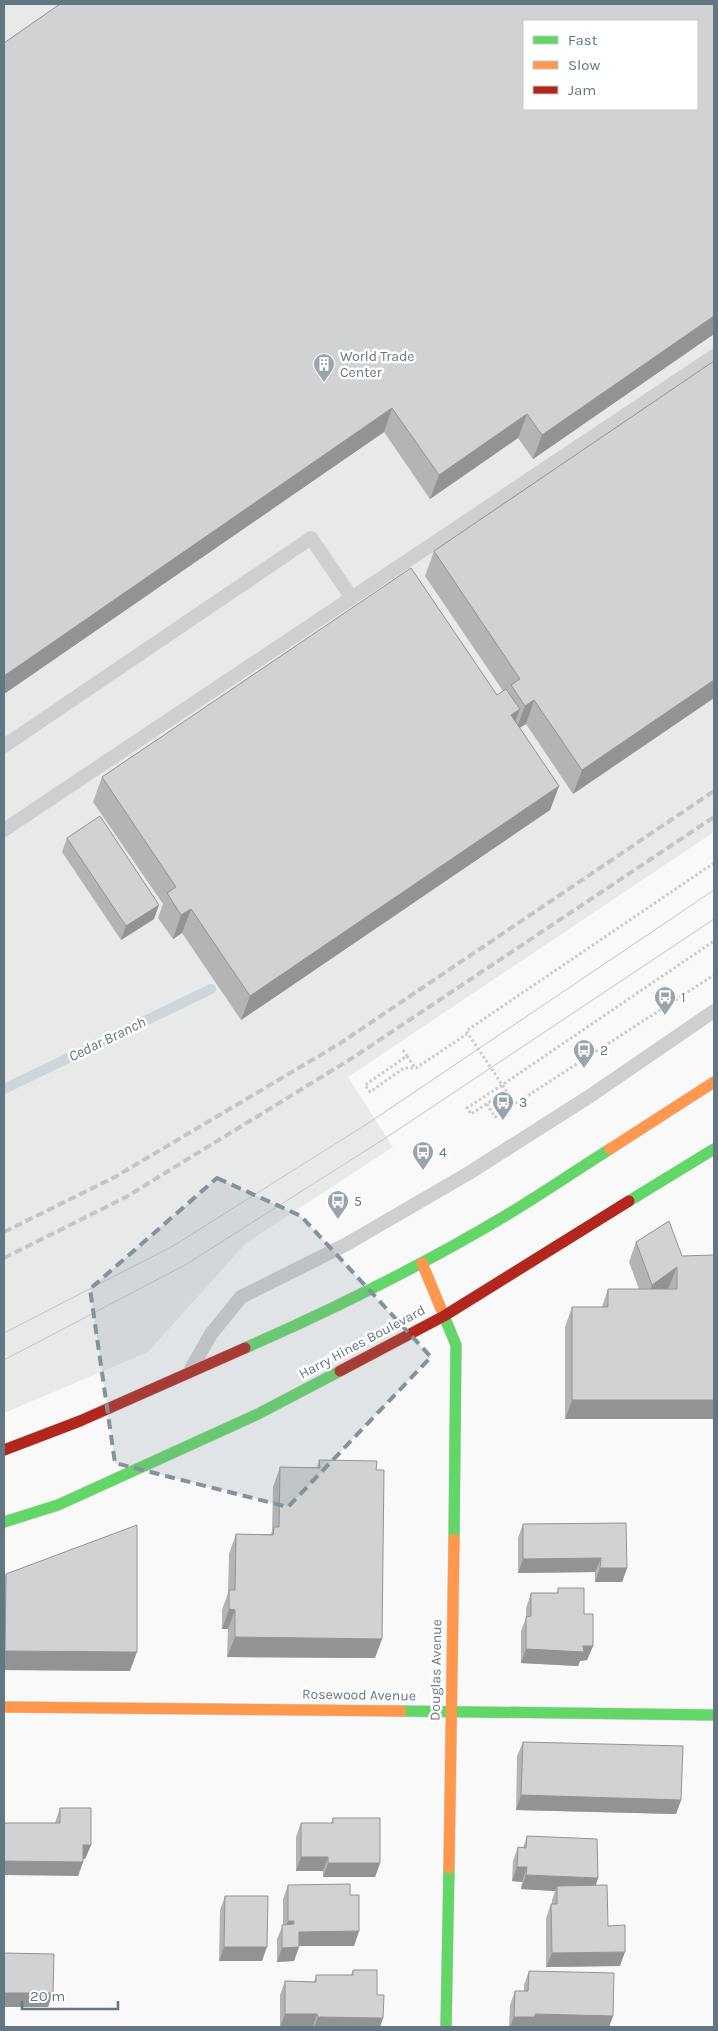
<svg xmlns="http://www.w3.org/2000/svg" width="718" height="2031" font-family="Karla,sans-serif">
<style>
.built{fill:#e8e9e9;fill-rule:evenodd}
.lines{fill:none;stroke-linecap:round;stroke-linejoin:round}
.stream{stroke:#ced6d9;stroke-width:10}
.fast-casing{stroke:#d5d6d7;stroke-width:12}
.slow-casing{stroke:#d5d6d7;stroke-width:12}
.jam-casing{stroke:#d5d6d7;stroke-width:12}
.path{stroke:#cbcccd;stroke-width:3;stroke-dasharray:2.5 2.5;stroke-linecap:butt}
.lane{stroke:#cecfd0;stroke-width:14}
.fast{stroke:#63d668;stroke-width:11}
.slow{stroke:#ff974d;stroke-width:11}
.jam{stroke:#b3261e;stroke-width:11}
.tram{stroke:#c3c5c6;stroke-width:1}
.rail{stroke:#c3c5c6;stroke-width:4;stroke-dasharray:8 4;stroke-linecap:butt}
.wall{fill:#b3b5b5}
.shaded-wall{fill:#929394}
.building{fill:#d0d2d3;stroke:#929394;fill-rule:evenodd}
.marked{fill:#84929c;fill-opacity:0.2;stroke:#84929c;stroke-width:4;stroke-dasharray:10 6;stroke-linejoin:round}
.labels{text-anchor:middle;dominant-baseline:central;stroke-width:5;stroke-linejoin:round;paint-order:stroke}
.poi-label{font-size:14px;fill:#657683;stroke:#fff;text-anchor:start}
.street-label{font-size:14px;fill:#657683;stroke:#fff}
.water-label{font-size:15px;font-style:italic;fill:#60757c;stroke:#fff}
</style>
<rect width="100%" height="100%" fill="#f9f9f9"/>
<path class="built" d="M4,4H714V832L348,1077L393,1147L246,1243L148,1352L4,1413ZM524,21H697V109H524Z"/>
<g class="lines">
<path class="stream" d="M4,1089L211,989"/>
<g class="fast-casing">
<path id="fast" d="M629,1201L714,1149
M444,1316L456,1345L454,1539
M245,1348C334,1309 421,1266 505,1216C540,1195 575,1171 610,1149
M4,1522L58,1505L258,1414L340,1371
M401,1711L714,1715
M446,2027L449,1868"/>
</g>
<g class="slow-casing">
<path id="slow" d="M610,1149L714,1082
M422,1263L444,1316
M4,1707L401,1711
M449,1868L454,1539"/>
</g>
<g class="jam-casing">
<path id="jam" d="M340,1371L444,1316L629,1201
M4,1450L80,1421L245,1348"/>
</g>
<path class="path" d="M714,863L466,1031C480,1051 493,1071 506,1091L471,1114L467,1108L502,1085L714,941
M403,1050L407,1056L365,1085L370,1092L404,1068H416L467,1034
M407,1056L415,1068
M487,1104L495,1117L714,975"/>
<path class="lane" d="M4,746L311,538L352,598
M4,830L714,356
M191,1369L211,1334L241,1297L345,1245L469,1173L590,1096L714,1011"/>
<use href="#fast" class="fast"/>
<use href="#slow" class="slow"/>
<use href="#jam" class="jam"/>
<path class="tram" d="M4,1333L173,1246L370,1122L714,890
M4,1360L185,1265L384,1139L714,919"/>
<path class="rail" d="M4,1232L115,1177L339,1044L714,791
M4,1258L126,1197L354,1057L714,817"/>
</g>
<path class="wall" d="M714,4V334L533,459L518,438L430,499L384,432L4,694V43Z
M434,551L714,698L573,794L526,724L519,728L559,786L550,810L241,1020L182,933L173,939L158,918L163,904L93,802L102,777L497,695L503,691L425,576Z
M67,838L154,919L121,940L62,852Z
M669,1221L713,1419H565V1327L572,1307H602L608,1289H639L629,1262L636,1242Z
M319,1460L375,1658L227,1657L228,1629H222V1610L228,1593L229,1554L236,1534H271L272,1531L273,1487L280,1467H317Z
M523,1524L627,1568L622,1582H595V1572L518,1573V1538Z
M6,1574L130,1671L4,1670V1580Z
M558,1588L584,1614L593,1646L587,1660L580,1661L578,1666L521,1663V1631L526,1618V1608L531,1593H557Z
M523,1742L681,1800L676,1814L516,1810L517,1756Z
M60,1808L91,1845L85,1859H83V1862L78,1876L55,1823Z
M333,1818L380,1863L375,1877H323V1871H296V1837L301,1823H331Z
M527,1836L598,1878L596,1885L620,1966L546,1967V1918L551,1904H552V1900L555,1891L521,1889L522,1882L512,1881L513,1861L518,1847L523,1848Z
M288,1885L350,1895L359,1931L354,1946H299L294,1961L277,1962V1939L283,1925V1899Z
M225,1896L262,1961H219L220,1910Z
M353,1970L377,1995L383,2018L380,2027H280V1995L285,1981L314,1982L316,1975H351Z
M529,1971L613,2016L609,2027H509L510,2005L515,1991H524V1985Z"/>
<path class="shaded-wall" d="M714,316V334L533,459L542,435Z
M392,408L384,432L4,694V676Z
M527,414L518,438L430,499L439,475Z
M714,680V698L573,794L582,770Z
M534,700L526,724L516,730L525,706Z
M520,709L511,733V715Z
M559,786L550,810L241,1020L250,996Z
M159,905L154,919L121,940L126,926Z
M191,909L182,933L173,939L181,915Z
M677,1267L669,1287L645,1305L652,1285Z
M572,1400H714V1415L713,1419H565Z
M601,1558L595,1572L518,1573L523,1559Z
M600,1568H627L622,1582H595Z
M229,1609L235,1610L228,1629H222Z
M235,1637L382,1639L375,1658L227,1657Z
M583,1646H593L587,1660L580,1661L578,1666L521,1663L526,1649Z
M5,1651L137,1652L130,1671L4,1670V1655Z
M521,1795L681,1800L676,1814L516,1810Z
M83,1845H91L85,1859H78Z
M301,1857H328L323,1871H296Z
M4,1861L83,1862L78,1876L4,1875Z
M328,1863H380L375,1877H323Z
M517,1867H527L522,1882L512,1881Z
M526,1875L598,1878L593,1892L557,1886L555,1891L521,1889Z
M288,1921H294L288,1935H283Z
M359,1931L354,1946H294L299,1932Z
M224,1947H267L262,1961H219Z
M299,1947L294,1961L277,1962L282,1948Z
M625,1952L620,1966L546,1967L552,1953Z
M4,1993H53L48,2007H4Z
M285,2014H317L313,2027H280Z
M535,2014L613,2016L609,2027H510L514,2017Z
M318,2017L383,2018L380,2027H314Z"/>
<path class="building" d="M60,4H714V316L542,435L527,414L439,475L392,408L4,676V43ZM524,21H697V109H524Z
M714,361V680L582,770L534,700L525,706L511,685L520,679L434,551Z
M411,568L497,695L506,689L520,709L511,715L559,786L250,996L191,909L181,915L167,893L176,887L102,777Z
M100,816L159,905L126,926L67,838Z
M669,1221L682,1256L714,1255V1400H572V1307H608V1289H677V1267L652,1285L636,1242Z
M319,1460L377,1461L376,1470H384L382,1639L235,1637V1610L229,1609V1590H235L236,1534L273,1535L274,1527H279L280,1467L320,1468Z
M626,1523L627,1568H600L601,1558L523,1559V1524Z
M137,1525V1652L5,1651L6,1574Z
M558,1588H584V1614H593V1646H583L584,1652L526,1649V1617L531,1616V1593H558Z
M523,1742L683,1746L681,1800L521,1795Z
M60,1808H91V1845H83V1862L4,1861V1823H60Z
M333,1818H380V1863H328V1857H301V1823H333Z
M527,1836L597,1839L598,1878L526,1875L527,1867H517L518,1847L526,1848Z
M350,1884V1895H359V1931L299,1932V1947L282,1948V1925L294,1924V1921H288V1885Z
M607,1885L608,1926L625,1925V1952L552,1953L551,1904H557V1886Z
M225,1896H268L267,1947H224Z
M4,1953L54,1954L53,1993H4Z
M353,1970H377V1995H384L383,2018L318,2017L317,2014H285V1981L316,1982V1975H353Z
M529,1971L614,1973L613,2016L535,2014V2017H514L515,1991H528Z"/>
<path class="marked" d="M217,1178L301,1216L431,1357L288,1507L115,1463L90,1289Z"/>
<defs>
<g id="building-pin" transform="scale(1.125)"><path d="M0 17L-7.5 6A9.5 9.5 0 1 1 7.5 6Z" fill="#99a4ac" stroke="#fff"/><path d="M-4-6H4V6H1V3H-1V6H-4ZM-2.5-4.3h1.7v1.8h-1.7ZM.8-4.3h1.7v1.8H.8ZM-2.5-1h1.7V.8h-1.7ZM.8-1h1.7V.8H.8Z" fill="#fff"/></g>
<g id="bus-pin" transform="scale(1.125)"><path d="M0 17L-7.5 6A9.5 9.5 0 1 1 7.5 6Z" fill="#99a4ac" stroke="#fff"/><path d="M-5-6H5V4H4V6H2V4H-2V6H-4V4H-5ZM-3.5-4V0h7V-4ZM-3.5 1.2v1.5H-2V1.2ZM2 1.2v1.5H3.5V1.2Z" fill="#fff"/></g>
</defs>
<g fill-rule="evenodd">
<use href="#building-pin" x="324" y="364"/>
<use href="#bus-pin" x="665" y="997"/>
<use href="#bus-pin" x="584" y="1050"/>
<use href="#bus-pin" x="503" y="1102"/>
<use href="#bus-pin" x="423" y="1152"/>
<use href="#bus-pin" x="338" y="1201"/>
</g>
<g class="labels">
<g class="poi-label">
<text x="340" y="356">World Trade<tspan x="340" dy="16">Center</tspan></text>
<text x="681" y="997">1</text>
<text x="600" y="1050">2</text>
<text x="519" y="1102">3</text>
<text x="439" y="1152">4</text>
<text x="354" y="1201">5</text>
</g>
<g class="street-label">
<text transform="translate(362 1342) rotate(-28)">Harry Hines Boulevard</text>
<text transform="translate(436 1670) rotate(-89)">Douglas Avenue</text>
<text transform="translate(359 1695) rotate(1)">Rosewood Avenue</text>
</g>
<g class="water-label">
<text transform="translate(107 1039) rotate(-26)">Cedar Branch</text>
</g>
</g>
<rect width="718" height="2031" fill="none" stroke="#657683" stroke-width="10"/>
<rect x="523" y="20" width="175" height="90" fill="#ffffff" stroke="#c1c8cd"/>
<rect x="533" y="36" width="25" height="8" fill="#63d668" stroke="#c1c8cd"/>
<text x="568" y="45" font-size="15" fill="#657683">Fast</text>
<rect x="533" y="61" width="25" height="8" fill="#ff974d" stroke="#c1c8cd"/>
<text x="568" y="70" font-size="15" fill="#657683">Slow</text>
<rect x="533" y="86" width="25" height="8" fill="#b3261e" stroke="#c1c8cd"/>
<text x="568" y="95" font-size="15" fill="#657683">Jam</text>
<path d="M22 2001v8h96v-8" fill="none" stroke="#657683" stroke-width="2.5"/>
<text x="30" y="2001" font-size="15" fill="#657683" stroke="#ffffff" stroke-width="4" paint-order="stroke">20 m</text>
</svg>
